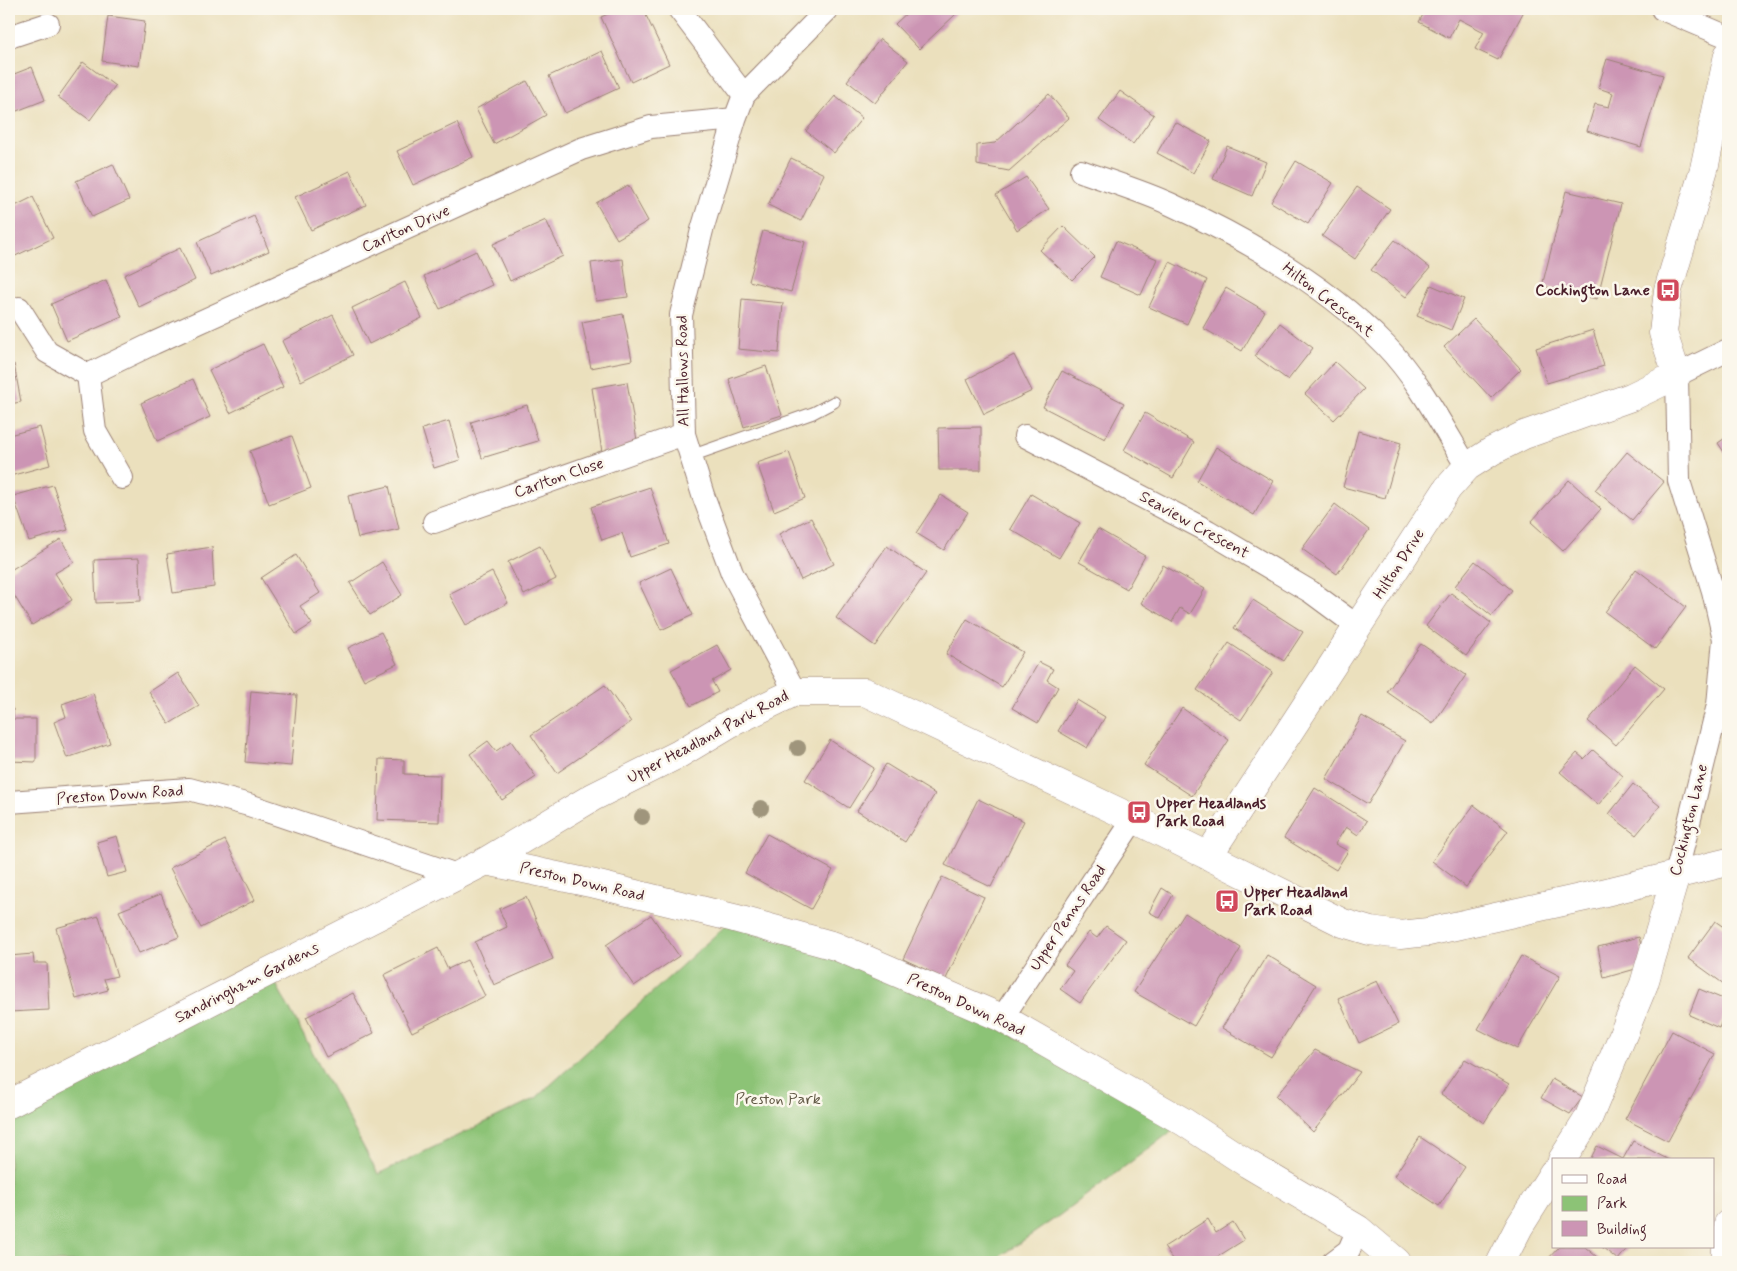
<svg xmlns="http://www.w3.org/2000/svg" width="1737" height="1271" font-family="Mynerve,sans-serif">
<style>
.park{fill:#8cc376;stroke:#6b7150}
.building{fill:#cc95b4}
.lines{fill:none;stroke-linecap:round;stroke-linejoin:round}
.lane-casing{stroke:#9a8074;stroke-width:13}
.street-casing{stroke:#9a8074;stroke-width:24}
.secondary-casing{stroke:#9a8074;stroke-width:29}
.lane{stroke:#fff;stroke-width:11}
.street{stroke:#fff;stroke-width:22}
.secondary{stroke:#fff;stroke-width:28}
.tree{fill:#9f957b}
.labels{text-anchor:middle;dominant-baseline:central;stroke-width:5;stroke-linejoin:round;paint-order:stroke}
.street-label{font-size:16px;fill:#4a1f2b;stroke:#fbf7ec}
.poi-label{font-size:16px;font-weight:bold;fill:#4a1f2b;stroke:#fbf7ec;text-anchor:start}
.park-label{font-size:16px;fill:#615845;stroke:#fbf7ec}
</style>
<rect width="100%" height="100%" fill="#fbf7ec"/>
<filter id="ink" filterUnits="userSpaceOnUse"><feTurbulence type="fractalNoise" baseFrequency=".02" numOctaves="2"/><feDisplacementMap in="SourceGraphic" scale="10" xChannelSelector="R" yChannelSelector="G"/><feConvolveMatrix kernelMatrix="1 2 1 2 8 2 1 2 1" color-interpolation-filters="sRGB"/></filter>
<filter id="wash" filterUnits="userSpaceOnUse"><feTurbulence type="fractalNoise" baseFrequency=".0096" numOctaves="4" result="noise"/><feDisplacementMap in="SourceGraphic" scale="20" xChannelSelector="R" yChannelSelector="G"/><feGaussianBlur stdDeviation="1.12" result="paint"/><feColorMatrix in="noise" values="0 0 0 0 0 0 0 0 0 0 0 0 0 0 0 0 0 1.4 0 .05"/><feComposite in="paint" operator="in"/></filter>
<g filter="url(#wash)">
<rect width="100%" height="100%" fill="#ebe0bd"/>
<path class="park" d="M734,918L835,946L1184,1122L1060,1215L992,1262H9V1104L269,971L378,1174L536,1098Z"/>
<g id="blocks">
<path class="building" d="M619,9H643L669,64L631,82L601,17Z
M911,9H950L956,14L919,49L895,24Z
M1426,9H1525L1498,60L1475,49L1484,32L1459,19L1449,38L1419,22Z
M108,16L145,21L139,66L102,61Z
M880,39L908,61L875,103L847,81Z
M602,51L619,88L565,113L549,76Z
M1607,59L1663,75L1641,147L1587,131L1595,104L1609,107L1613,93L1598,88Z
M83,62L115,86L90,120L58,97Z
M32,67L45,100L9,114V76Z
M527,81L546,115L494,144L476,109Z
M1120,91L1154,115L1133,144L1099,120Z
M1049,94L1069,118L1009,171L977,165V145L995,143Z
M835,96L862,118L834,153L806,131Z
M1175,122L1211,141L1193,173L1157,153Z
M457,123L473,157L413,185L397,151Z
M1227,146L1266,162L1252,196L1213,179Z
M791,158L824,174L801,221L768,205Z
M1296,161L1333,183L1308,224L1271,202Z
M113,164L129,200L92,217L76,181Z
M350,171L366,205L311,230L295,197Z
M1026,177L1049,209L1017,230L996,195Z
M628,185L648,221L617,239L596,203Z
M1357,187L1390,209L1355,259L1322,236Z
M1566,191L1621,204L1597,299L1542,286Z
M33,197L53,238L9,259V209Z
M254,216L269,251L211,276L197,242Z
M546,220L563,256L510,281L493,244Z
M1063,226L1095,257L1072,280L1040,250Z
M763,231L805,242L791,292L749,281Z
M1395,240L1430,268L1406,297L1371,270Z
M1116,241L1157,259L1141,295L1100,277Z
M180,248L195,280L139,307L124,275Z
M476,251L492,285L440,309L424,276Z
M623,259L628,297L596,301L591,263Z
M1170,262L1207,280L1187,324L1149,307Z
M106,280L122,317L67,341L51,304Z
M405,282L422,318L369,344L352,308Z
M1431,285L1464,299L1451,330L1417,316Z
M1226,288L1265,311L1242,351L1203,328Z
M742,299L783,303L779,353L738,349Z
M623,314L632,360L591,368L582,322Z
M333,315L353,355L301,381L282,341Z
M1474,319L1521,369L1491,398L1444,347Z
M1280,323L1313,348L1288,380L1255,356Z
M1593,330L1604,366L1547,383L1536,348Z
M263,344L283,387L230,413L209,370Z
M1014,355L1032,391L984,414L967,379Z
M1335,362L1364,389L1334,420L1305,394Z
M14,364L21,402L9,404V365Z
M766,366L782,415L744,427L729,379Z
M1062,371L1124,403L1105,439L1043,407Z
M193,379L210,417L157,441L141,403Z
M627,382L638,446L602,452L592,388Z
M527,405L538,441L482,458L471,422Z
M1145,413L1194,442L1173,478L1124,450Z
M449,421L460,460L434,468L422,429Z
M40,427L50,465L10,476L9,435Z
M981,427V470H939L938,428Z
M1358,431L1401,443L1385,498L1343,487Z
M292,436L311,488L269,504L250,451Z
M1728,436V458L1718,443Z
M1216,447L1273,481L1254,515L1197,481Z
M789,452L805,498L774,511L757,463Z
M1627,452L1664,482L1632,520L1595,490Z
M1569,480L1601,509L1563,551L1531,522Z
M53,485L68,530L29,541L13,496Z
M389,486L399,529L358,538L348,496Z
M650,487L669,544L630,557L622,533L602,540L591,507Z
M1031,494L1080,523L1059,558L1010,529Z
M941,495L968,512L944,550L916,533Z
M1335,504L1369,530L1337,574L1302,549Z
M811,518L834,564L801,580L779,534Z
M1098,529L1145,556L1127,589L1079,562Z
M61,539L74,562L55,573L72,600L32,625L9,587V571Z
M540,546L556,579L524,595L508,562Z
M887,546L926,573L875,646L836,618Z
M212,547L214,587L173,593L167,554Z
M296,555L320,593L300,606L312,624L296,634L261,578Z
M139,558L141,601L96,603L94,560Z
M1475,561L1512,590L1492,616L1455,586Z
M382,562L402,595L370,615L350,583Z
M1163,565L1205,589L1190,614L1180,608L1172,622L1141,603Z
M671,568L693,615L661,630L639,583Z
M1636,569L1686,607L1655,649L1605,612Z
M492,572L508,603L466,625L449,594Z
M1451,593L1491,623L1466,656L1426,626Z
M1253,600L1303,632L1284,661L1234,628Z
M967,619L1023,652L1002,687L946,654Z
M381,632L397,664L364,680L348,648Z
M1229,643L1273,672L1241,720L1197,690Z
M1421,644L1466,675L1433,724L1387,692Z
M717,645L731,670L712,681L718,692L691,706L671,670Z
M1039,662L1053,669L1047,680L1058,687L1038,723L1012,708Z
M1635,665L1664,689L1616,745L1588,721Z
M178,673L199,706L169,724L149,692Z
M605,685L631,722L557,773L531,735Z
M251,691L297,695L291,766L245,762Z
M93,693L110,743L67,758L54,722L66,717L62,704Z
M1077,700L1105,717L1087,748L1058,731Z
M1182,708L1229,740L1192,796L1144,765Z
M9,709H13V719H36V762L9,761Z
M1362,716L1405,741L1368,804L1326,779Z
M830,740L874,768L849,808L805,780Z
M488,741L496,751L511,741L536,777L502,800L470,754Z
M1593,750L1623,776L1598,805L1560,772L1577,753L1584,759Z
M379,759L404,760V774L440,775L439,822L377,820Z
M886,764L935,794L905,842L857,811Z
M1633,784L1660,806L1636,835L1609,814Z
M1315,788L1367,821L1358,835L1346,827L1335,844L1348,851L1336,870L1284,838Z
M978,799L1024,821L991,887L945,865Z
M1474,805L1508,831L1466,887L1432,861Z
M767,834L833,870L811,909L745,873Z
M117,836L127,872L107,877L97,842Z
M225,840L255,900L201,928L170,868Z
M942,877L984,897L946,979L903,959Z
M1162,888L1173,895L1160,918L1149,912Z
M161,894L179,937L139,953L119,911Z
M526,897L553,959L494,985L475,942L507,927L499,909Z
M1185,913L1241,948L1194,1026L1134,992Z
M651,915L679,956L634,986L606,945Z
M99,916L117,976L104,979L108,990L76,999L56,928Z
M1715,921L1728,930V987L1688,958Z
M1106,926L1126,940L1080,1003L1060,989L1073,971L1065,965L1089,932L1097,938Z
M1639,937L1646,966L1604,978L1598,947Z
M438,948L448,969L467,960L485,996L412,1032L384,975Z
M33,954L34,963H47L49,1010L9,1012V956Z
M1267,955L1316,985L1271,1057L1222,1028Z
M1521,956L1560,976L1517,1049L1478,1029Z
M1377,981L1398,1024L1359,1043L1338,998Z
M1699,989L1728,1001V1006L1719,1028L1689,1015Z
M353,993L374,1033L326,1057L306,1017Z
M1672,1031L1715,1054L1668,1141L1625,1119Z
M1315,1050L1360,1072L1313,1132L1276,1096Z
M1465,1059L1509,1084L1484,1123L1441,1094Z
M1552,1079L1583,1097L1570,1114L1541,1098Z
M1420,1137L1465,1167L1439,1206L1394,1176Z
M1633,1141L1669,1160H1590L1597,1146L1623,1159Z
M1208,1219L1216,1233L1233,1222L1244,1240L1209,1262H1174L1164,1247Z
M1559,1247H1585L1603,1262H1548L1546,1261Z
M1602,1247H1628L1618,1260Z
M1146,1257L1149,1262H1139Z"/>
</g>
</g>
<g filter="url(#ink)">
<use href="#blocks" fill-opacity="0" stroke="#9a8074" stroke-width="1"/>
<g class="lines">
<g class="lane-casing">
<path id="lane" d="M691,456L813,413L834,402"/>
</g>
<g class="street-casing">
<path id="street" d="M679,9L744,95
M1662,9L1728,37
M9,37L48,24
M1081,171C1111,182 1142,191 1170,204C1246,239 1326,284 1385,345C1419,380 1442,426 1467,467
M19,308L47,352L88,375
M1025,436L1208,531L1311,592L1357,626
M122,478L95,431L88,375L154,343L581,149L651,127L735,119
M434,522L684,434
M795,692L732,573L703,495L684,434L681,315L702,230L735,119L744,95L828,9
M9,802L189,789L249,805L457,875
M1676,875L1718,705L1724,639L1713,591L1679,481L1677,375L1728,350
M1002,1018L1134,819
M1333,1262L1349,1250L1358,1229"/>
</g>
<g class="secondary-casing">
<path id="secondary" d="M1208,856L1448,488L1467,467L1492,451L1524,435L1631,397L1677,375L1663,333L1668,290L1704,169L1728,55
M486,861L595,884L734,918L835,946L1002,1018L1184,1122L1248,1164L1358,1229L1397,1262
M9,1104L486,861L593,797L679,754L729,724L795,692H865L1134,819L1343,923L1370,931L1400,935L1428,932L1594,895L1728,862
M1562,1160L1588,1119L1644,984L1676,875
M1501,1262L1519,1227L1553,1173
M1725,1262L1728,1224"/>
</g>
<use href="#lane" class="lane"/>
<use href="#street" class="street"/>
<use href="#secondary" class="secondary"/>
</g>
<g class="tree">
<circle cx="798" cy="748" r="8"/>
<circle cx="761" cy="808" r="8"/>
<circle cx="642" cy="817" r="8"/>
</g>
</g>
<defs>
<g id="bus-square" transform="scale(1.25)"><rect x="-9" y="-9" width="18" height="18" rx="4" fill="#d1495b" stroke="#fbf7ec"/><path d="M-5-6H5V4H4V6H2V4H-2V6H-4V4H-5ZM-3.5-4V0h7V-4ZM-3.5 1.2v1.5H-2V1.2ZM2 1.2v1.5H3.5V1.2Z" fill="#fff"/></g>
</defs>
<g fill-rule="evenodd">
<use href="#bus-square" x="1668" y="290"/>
<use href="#bus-square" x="1139" y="812"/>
<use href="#bus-square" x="1227" y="901"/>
</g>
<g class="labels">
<g class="street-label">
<text transform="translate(406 229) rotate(-24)">Carlton Drive</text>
<text transform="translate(1328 300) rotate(38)">Hilton Crescent</text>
<text transform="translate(683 371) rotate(-91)">All Hallows Road</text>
<text transform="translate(559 478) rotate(-19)">Carlton Close</text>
<text transform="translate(1194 525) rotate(29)">Seaview Crescent</text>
<text transform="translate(1399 564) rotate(-57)">Hilton Drive</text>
<text transform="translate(708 737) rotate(-28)">Upper Headland Park Road</text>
<text transform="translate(120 795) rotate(-4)">Preston Down Road</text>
<text transform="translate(1689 820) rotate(-76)">Cockington Lane</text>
<text transform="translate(582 882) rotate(13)">Preston Down Road</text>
<text transform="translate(1068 918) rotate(-56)">Upper Penns Road</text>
<text transform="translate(247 983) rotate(-27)">Sandringham Gardens</text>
<text transform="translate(966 1005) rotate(25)">Preston Down Road</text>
</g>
<g class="poi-label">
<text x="1650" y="290" text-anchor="end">Cockington Lane</text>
<text x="1156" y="803">Upper Headlands<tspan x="1156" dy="18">Park Road</tspan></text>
<text x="1244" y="892">Upper Headland<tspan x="1244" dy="18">Park Road</tspan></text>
</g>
<g class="park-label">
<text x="778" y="1099">Preston Park</text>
</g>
</g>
<rect width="1737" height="1271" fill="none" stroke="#fbf7ec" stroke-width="30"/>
<rect x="1552" y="1158" width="162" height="90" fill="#fbf7ec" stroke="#b4a19f"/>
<rect x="1562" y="1175" width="25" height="8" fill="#ffffff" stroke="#b4a19f"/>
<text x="1597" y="1184" font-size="15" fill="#4a1f2b">Road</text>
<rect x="1562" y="1196" width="25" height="15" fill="#8cc376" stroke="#b4a19f"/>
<text x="1597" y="1208" font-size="15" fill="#4a1f2b">Park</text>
<rect x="1562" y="1221" width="25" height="15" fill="#cc95b4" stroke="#b4a19f"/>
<text x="1597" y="1234" font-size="15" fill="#4a1f2b">Building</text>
</svg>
